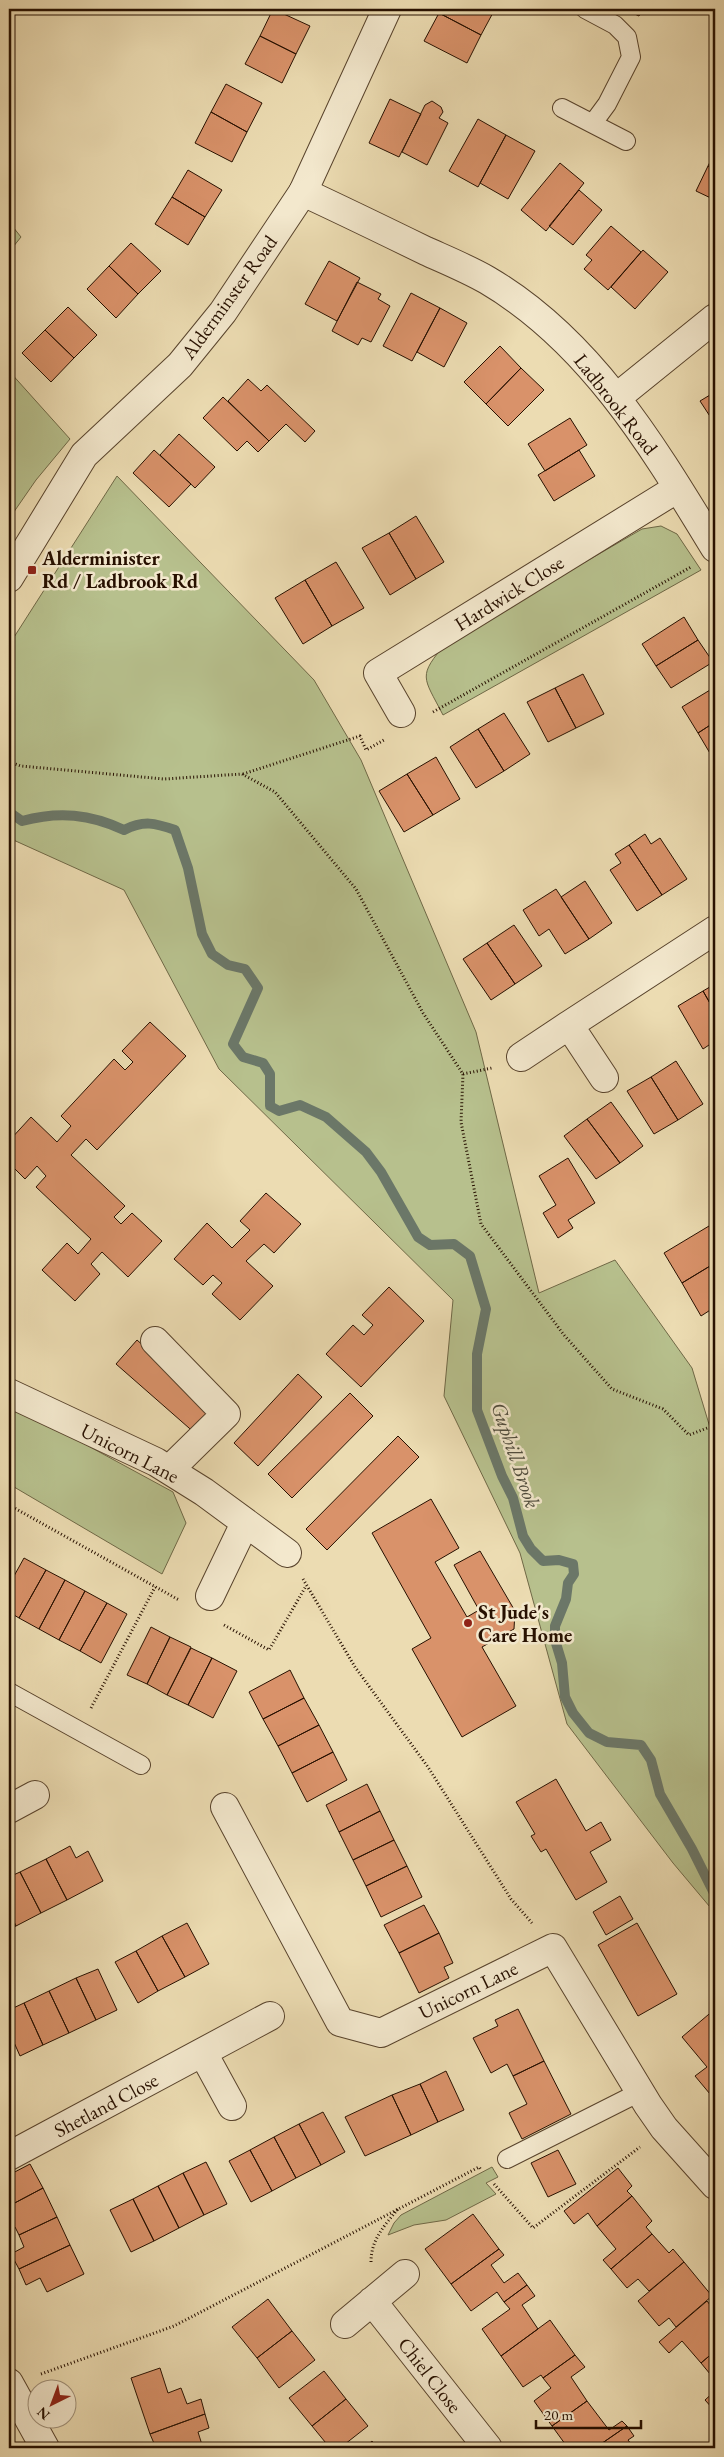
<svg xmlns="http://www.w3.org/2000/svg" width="724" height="2457" font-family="'EB Garamond',serif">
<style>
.green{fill:#b7c08d;stroke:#6f6846}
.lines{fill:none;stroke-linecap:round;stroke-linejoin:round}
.stream{stroke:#6b7768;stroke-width:10}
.building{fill:#d9926a;stroke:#271000}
.service-casing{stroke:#58432c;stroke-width:20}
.minor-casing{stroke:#58432c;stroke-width:30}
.tertiary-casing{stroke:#58432c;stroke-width:30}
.path{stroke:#271000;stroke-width:3;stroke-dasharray:1 2.5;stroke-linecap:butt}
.service{stroke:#f3e8cd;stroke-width:18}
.minor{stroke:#f3e8cd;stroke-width:28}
.tertiary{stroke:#f3e8cd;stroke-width:28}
.poi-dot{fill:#8f2418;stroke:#f3e8cd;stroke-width:2}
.labels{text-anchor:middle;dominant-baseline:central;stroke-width:5;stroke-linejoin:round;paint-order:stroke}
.street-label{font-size:20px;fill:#271000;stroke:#f3e8cd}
.poi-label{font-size:20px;font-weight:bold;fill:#271000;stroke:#f3e8cd;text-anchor:start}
.water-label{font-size:21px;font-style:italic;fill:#4f4c3d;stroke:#f3e8cd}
</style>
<rect width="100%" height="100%" fill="#ecdcb2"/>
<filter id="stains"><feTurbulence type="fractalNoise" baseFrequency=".004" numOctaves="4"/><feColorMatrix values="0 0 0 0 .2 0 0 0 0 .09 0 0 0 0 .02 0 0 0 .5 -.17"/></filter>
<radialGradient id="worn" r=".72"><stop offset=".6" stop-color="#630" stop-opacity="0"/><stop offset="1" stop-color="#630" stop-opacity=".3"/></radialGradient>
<path class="green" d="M9,222L21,237L9,252Z
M9,371L70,439L36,480L9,519Z
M117,476L314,680L361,760L476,1032L539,1293L615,1260L692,1368L715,1444V1913L673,1863L567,1724L520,1553L444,1396L453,1300L219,1069L124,890L9,838V645Z
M661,526L677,534L701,570L443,715C423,676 417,677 447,642L642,529Z
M9,1407L68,1435L173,1492L186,1523L162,1574L9,1484Z
M492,2167L498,2177L486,2183L496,2194L446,2220L414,2225L388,2235L394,2223L401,2215Z"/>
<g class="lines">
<path class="stream" d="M9,812L22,821C59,811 90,814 124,830C144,820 155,823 175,830L188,868L202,934L212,954L228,965L245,969L258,988L233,1044L243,1057L263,1063L270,1074V1106L279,1111L300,1105L326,1117L366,1152L381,1172L418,1237L430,1245L454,1244L470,1256L486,1309L477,1354V1410L502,1476L513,1498L523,1536L531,1549L543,1561L559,1560L573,1564L574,1574L568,1583L566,1599L555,1626V1640L562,1663L565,1697L573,1713L589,1733L607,1742L641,1745L651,1760L660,1794L692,1849L715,1895"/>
</g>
<path class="building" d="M273,9L310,26L296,54L260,36Z
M441,9H495L481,35L439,13Z
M624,9H643L639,16Z
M439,13L481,35L467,63L424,41Z
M260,36L296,54L282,83L245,64Z
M226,84L262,103L247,132L211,112Z
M390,99L421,114L399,157L369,143Z
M432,101L441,107L443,112L439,118L448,123L427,165L402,152L425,105Z
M211,112L247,132L232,162L195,143Z
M478,119L506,135L478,187L449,171Z
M506,135L535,151L508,199L480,183Z
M715,152V170L708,166Z
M560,163L584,183L546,231L521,210Z
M708,166L715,170V200L696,191Z
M188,170L222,190L205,217L172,197Z
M579,190L602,210L573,245L549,226Z
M172,197L205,217L188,245L155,224Z
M611,226L641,252L608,290L584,269L592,260L586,255Z
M131,243L161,271L138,294L109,266Z
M643,250L668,272L635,309L611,287Z
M329,261L360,278L337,321L305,304Z
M109,266L138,294L116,318L87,289Z
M357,282L381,294L378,299L390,306L371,342L362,338L358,345L332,331Z
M411,293L440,308L412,361L383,346Z
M68,307L97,335L74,358L45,330Z
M440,308L467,323L444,367L417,352Z
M45,330L74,358L51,382L22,353Z
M500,346L521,368L486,404L464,382Z
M521,368L544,390L508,426L486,404Z
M248,379L261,391L267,385L315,431L305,442L286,424L269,441L228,401Z
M715,392V424L700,401Z
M223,397L269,441L258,452L247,441L237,451L203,418Z
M570,418L587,445L545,471L528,444Z
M179,434L215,467L195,488L160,455Z
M154,450L191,484L169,507L133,473Z
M579,450L595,476L554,501L538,475Z
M416,516L444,562L416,579L389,533Z
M389,533L416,579L390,595L362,548Z
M336,562L364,608L332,626L305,580Z
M305,580L332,626L303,644L275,598Z
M684,617L698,640L656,666L642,644Z
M698,640L713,662L671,688L656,666Z
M583,674L604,714L576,728L555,688Z
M715,687V722L698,733L682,707Z
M555,688L576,728L548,742L527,702Z
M504,713L530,754L504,771L478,729Z
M715,722V760H714L698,733Z
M478,729L504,771L476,788L450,747Z
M436,757L460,799L433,815L407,774Z
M407,774L433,815L404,832L379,791Z
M645,834L651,844L660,838L687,879L662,895L629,845Z
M629,845L662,895L637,911L610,870L621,863L615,854Z
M585,881L612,923L589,939L561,897Z
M556,889L589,939L565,954L549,929L539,936L523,910Z
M514,925L542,966L515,984L487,943Z
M487,943L515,984L491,1000L463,959Z
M715,984V1012L703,991Z
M703,991L715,1012V1041L703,1049L678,1006Z
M150,1022L186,1056L97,1150L86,1139L71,1155L125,1206L114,1217L121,1224L132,1213L162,1241L128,1277L102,1252L91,1264L100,1274L75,1301L42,1270L67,1243L78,1254L91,1239L36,1187L46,1176L37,1166L25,1179L9,1163V1141L31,1117L57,1142L71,1126L61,1116L114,1059L125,1070L133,1062L122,1051Z
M676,1061L703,1104L678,1120L651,1077Z
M651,1077L678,1120L654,1134L627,1091Z
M611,1102L643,1146L620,1163L587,1119Z
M587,1119L620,1163L596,1179L564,1136Z
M568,1158L595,1203L568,1220L573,1228L558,1238L543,1213L556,1205L539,1176Z
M266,1193L301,1224L274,1253L264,1244L246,1261L273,1286L240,1320L212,1294L222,1283L213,1275L203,1285L174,1259L207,1223L232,1248L250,1230L240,1221Z
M709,1226L715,1237V1263L682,1283L664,1253Z
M715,1263V1307L701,1316L682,1283Z
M389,1287L424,1321L361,1387L326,1354L353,1325L364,1335L373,1325L362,1315Z
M137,1340L218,1412L197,1435L116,1364Z
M298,1374L322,1397L258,1466L234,1443Z
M350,1393L373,1416L292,1498L268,1474Z
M398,1436L419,1457L327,1550L306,1529Z
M431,1499L459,1548L435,1562L467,1617L479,1610L454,1565L480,1551L515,1611L514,1629L482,1647L516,1706L462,1737L412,1649L431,1638L372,1533Z
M24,1558L46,1570L19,1618L9,1612V1585Z
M46,1570L65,1580L39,1629L19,1618Z
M65,1580L85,1591L59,1640L39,1629Z
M85,1591L107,1603L80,1651L59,1640Z
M107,1603L127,1614L101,1663L80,1651Z
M151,1627L170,1637L147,1684L127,1675Z
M170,1637L191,1647L167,1695L147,1684Z
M191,1648L212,1658L188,1705L167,1695Z
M212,1658L237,1671L213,1718L188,1705Z
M290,1670L304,1698L263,1719L249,1692Z
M304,1698L319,1725L278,1746L263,1719Z
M319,1725L333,1752L292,1773L278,1746Z
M333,1752L347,1780L307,1802L292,1773Z
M556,1779L586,1831L601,1822L611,1840L590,1852L607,1882L576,1900L546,1849L541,1852L531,1836L535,1834L516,1802Z
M367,1784L380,1811L339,1832L326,1805Z
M380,1811L394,1840L353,1860L339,1832Z
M394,1840L407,1866L366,1886L353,1860Z
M70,1846L76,1858L88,1851L103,1881L67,1900L46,1859Z
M46,1859L67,1900L41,1913L20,1872Z
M407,1866L422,1897L381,1917L366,1886Z
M20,1872L41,1913L16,1926L9,1912V1877Z
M620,1896L633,1919L606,1935L593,1912Z
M424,1905L439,1933L399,1953L384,1925Z
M9,1912L16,1926L9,1930Z
M187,1923L209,1964L185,1977L162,1936Z
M637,1923L677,1994L638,2016L598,1945Z
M439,1933L453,1963L444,1967L449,1978L419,1993L399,1953Z
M162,1936L185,1977L158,1991L136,1951Z
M136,1951L158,1991L138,2003L115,1962Z
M98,1969L117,2010L96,2020L76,1978Z
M76,1978L96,2020L69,2033L49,1991Z
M49,1991L69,2033L43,2045L24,2003Z
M24,2003L43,2045L20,2056L9,2031V2010Z
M518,2009L544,2061L513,2076L507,2064L491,2073L473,2038L498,2026L495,2020Z
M715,2009V2100L695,2076L707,2067L682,2037Z
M544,2061L571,2114L522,2139L509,2113L527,2104L513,2076Z
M446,2071L464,2110L438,2122L420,2084Z
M420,2084L438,2122L411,2135L392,2095Z
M392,2095L411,2135L365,2156L345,2117Z
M323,2112L345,2152L321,2165L299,2124Z
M299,2124L321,2165L296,2178L274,2137Z
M274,2137L296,2178L272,2191L250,2150Z
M250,2150L272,2191L251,2202L229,2161Z
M558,2150L576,2184L548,2197L531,2163Z
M206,2162L227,2204L204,2215L183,2173Z
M30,2164L43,2188L9,2206V2175Z
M618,2168L632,2186L627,2191L632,2196L597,2226L588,2213L574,2224L564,2211Z
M183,2173L204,2215L179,2228L158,2186Z
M158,2186L179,2228L154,2241L133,2199Z
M43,2188L57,2217L19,2235L15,2227L9,2231V2206Z
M632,2196L652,2221L646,2227L652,2234L611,2269L603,2260L616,2249L597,2226Z
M133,2199L154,2241L131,2252L110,2210Z
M473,2214L499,2249L451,2284L425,2249Z
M57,2217L70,2245L19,2269L11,2254L24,2247L19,2235Z
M652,2234L669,2253L673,2249L684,2262L649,2291L638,2279L627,2288L611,2269Z
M70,2245L84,2274L47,2292L40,2278L26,2285L19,2269Z
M499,2249L504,2255L491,2265L504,2283L518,2273L527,2285L504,2302L497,2292L471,2311L451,2284Z
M684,2262L712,2296L676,2327L669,2318L659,2326L638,2301Z
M527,2285L535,2296L522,2305L538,2329L501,2356L482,2329L510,2309L504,2302Z
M268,2299L292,2331L257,2358L232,2327Z
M707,2301L715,2311V2351L701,2363L682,2341L669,2353L659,2342Z
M550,2320L575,2355L543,2378L541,2375L523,2387L501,2356Z
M292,2331L315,2360L279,2388L257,2358Z
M715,2351V2380L701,2363Z
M575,2355L585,2367L571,2377L587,2401L552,2426L534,2401L551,2388L543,2378Z
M160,2368L168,2393L181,2388L187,2404L201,2399L205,2414L150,2434L131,2378Z
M324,2371L346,2399L312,2426L289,2398Z
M715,2391V2408L714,2410L705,2400Z
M346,2399L368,2426L340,2448H330L312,2426Z
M587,2401L609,2430L622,2421L627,2426L595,2448L592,2445L587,2448H568L552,2426Z
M205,2414L209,2428L198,2432L203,2448H156L150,2434Z
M627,2426L634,2436L628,2440L634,2448H604L601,2444Z
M372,2441L378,2448H364Z"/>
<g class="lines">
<g class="service-casing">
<path id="service" d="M585,9L615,25L627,37L631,57L607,104L593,123
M562,108L626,141
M9,1692L141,1765
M507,2159L640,2092"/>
</g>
<g class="minor-casing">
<path id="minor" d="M303,192C344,211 385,231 426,251C446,260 468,269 487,280C591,341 654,448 715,548
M616,398L715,318
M401,713L378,673L678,488
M521,1057L569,1025
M604,1078L569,1025L715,930
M155,1341L226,1414L169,1470
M9,1393L156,1462L204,1492L287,1553
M210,1596L245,1523
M225,1807L340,2022L381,2033L553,1948L648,2105L664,2128L715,2185
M9,1809L35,1795
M203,2053L232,2106
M9,2156L270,2016
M372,2301L488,2448
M345,2324L405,2274"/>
</g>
<g class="tertiary-casing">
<path id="tertiary" d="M9,578L84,455L180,365L223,312L303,192L387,9
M9,2383L45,2448"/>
</g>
<path class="path" d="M433,712L691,567
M9,762L21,766L164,779L242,774L275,792L356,889L423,1013L463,1074L461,1122L481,1224L564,1335L612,1389L663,1409L689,1435L715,1425
M243,774L360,736L366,750L384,740
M463,1074L492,1068
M9,1505L179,1600
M303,1579L355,1667L428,1767L511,1899L532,1923
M224,1625L269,1650L306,1586
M91,1708L155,1587
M494,2184L533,2228L640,2147
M371,2262C371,2240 384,2226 398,2209
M41,2374L174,2326L479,2167L481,2170"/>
<use href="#service" class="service"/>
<use href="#minor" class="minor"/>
<use href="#tertiary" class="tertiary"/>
</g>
<g class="poi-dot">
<rect x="27" y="565" width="10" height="10" rx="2.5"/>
<circle cx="468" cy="1623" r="5"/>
</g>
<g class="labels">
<g class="street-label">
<text transform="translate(229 297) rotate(-54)">Alderminster Road</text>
<text transform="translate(616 404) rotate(52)">Ladbrook Road</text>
<text transform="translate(509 593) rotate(-32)">Hardwick Close</text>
<text transform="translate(130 1453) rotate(27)">Unicorn Lane</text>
<text transform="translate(468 1990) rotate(-26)">Unicorn Lane</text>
<text transform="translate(106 2105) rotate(-28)">Shetland Close</text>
<text transform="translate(430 2375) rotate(52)">Chiel Close</text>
</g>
<g class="poi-label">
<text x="42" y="558">Alderminister<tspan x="42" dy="23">Rd / Ladbrook Rd</tspan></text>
<text x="478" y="1612">St Jude's<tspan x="478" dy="23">Care Home</tspan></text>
</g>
<g class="water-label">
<text transform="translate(516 1455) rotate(71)">Guphill Brook</text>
</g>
</g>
<rect width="724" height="2457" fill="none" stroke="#ecdcb2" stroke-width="30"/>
<rect x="10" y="10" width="704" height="2437" fill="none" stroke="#271000" stroke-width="2.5"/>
<rect x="15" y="15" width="694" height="2427" fill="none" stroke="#271000"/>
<g transform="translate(52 2404) rotate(222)"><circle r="24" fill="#f3e8cd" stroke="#a1927b"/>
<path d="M0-4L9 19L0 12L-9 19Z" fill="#8f2418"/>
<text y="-8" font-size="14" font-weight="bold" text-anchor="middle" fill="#271000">N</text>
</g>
<path d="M536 2420v8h105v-8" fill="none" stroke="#271000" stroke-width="2.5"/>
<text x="544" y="2420" font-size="15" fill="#271000" stroke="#f3e8cd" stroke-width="4" paint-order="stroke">20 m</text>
<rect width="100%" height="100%" filter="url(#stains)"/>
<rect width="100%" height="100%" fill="url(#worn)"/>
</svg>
